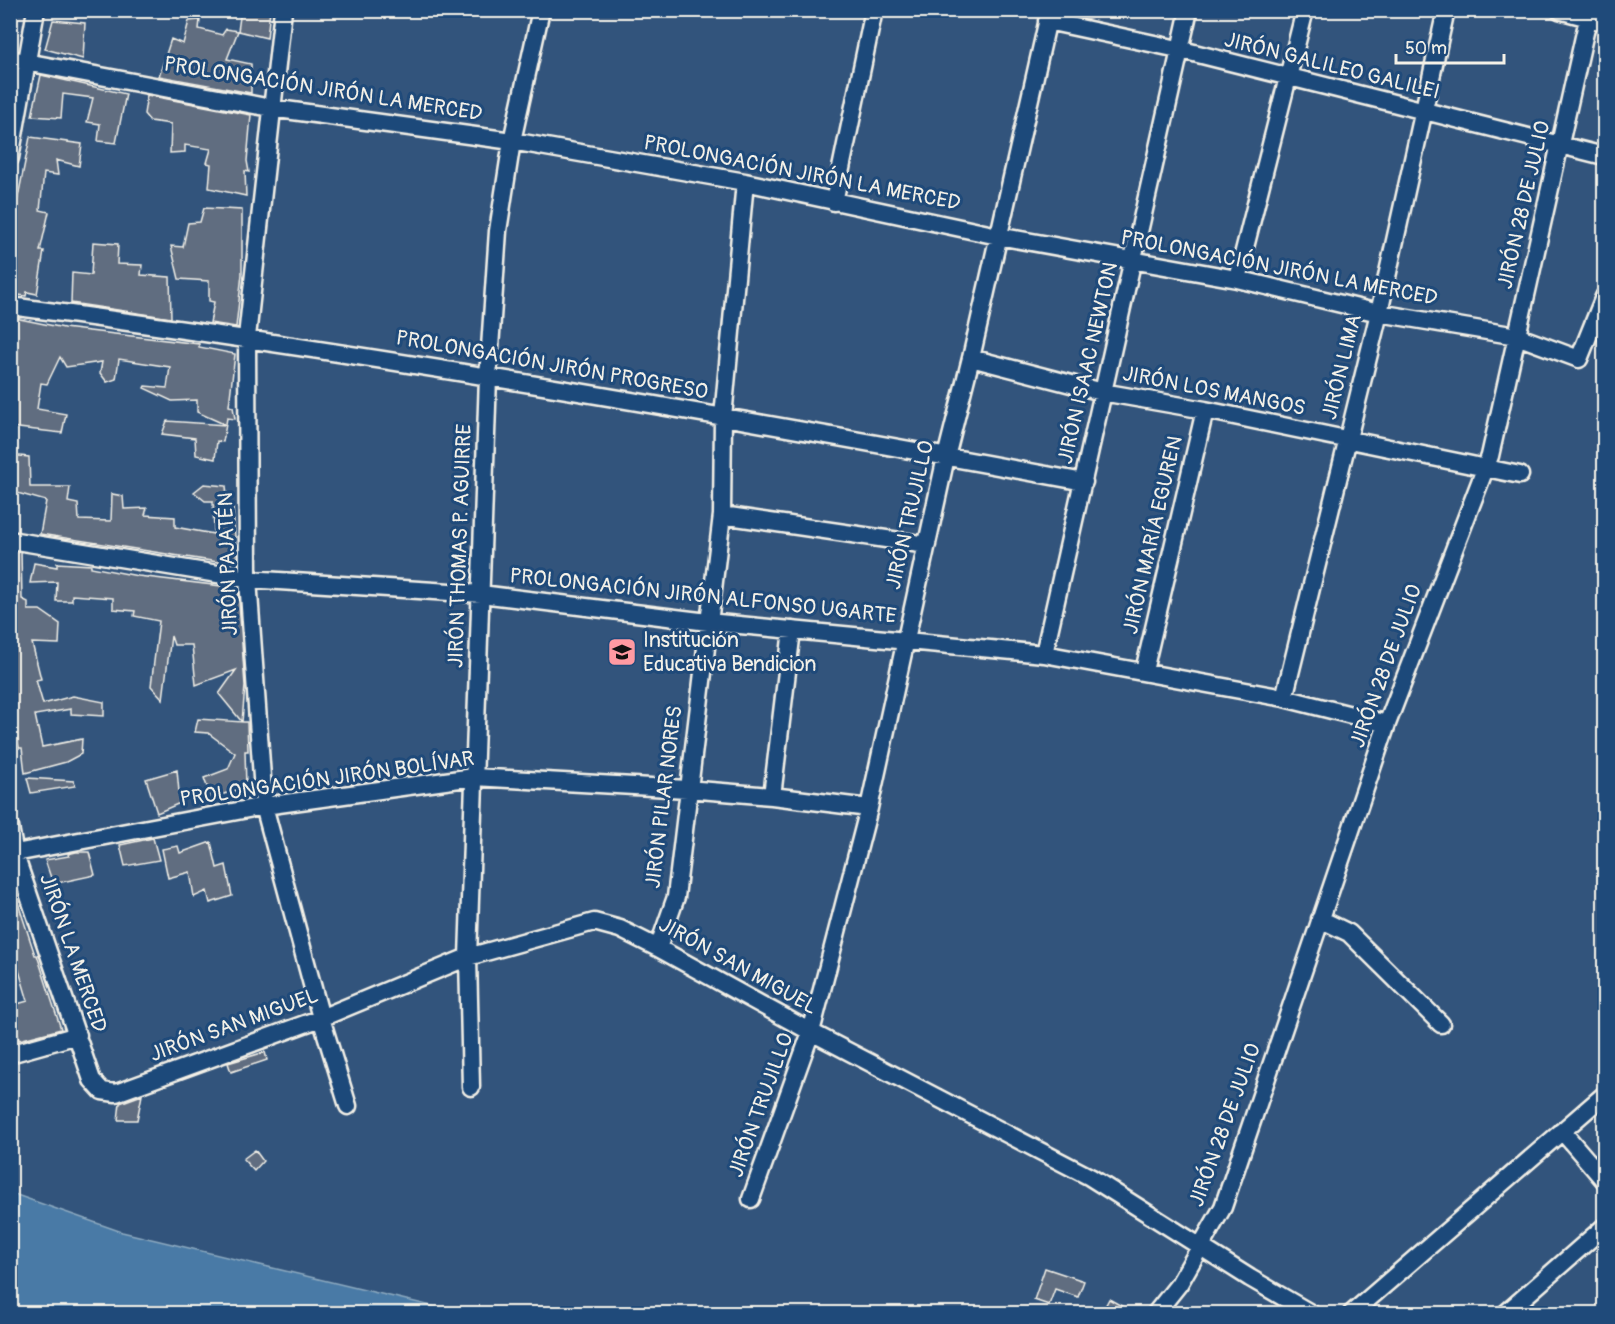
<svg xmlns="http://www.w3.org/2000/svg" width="1615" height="1324" font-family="Pangolin,sans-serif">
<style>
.water{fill:#497aa6;stroke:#8daac0;stroke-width:1.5}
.building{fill:#606d80;stroke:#f4f1e8;stroke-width:1.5}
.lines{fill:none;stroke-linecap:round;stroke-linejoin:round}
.minor-casing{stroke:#f4f1e8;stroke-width:21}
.minor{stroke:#1f4a7a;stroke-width:16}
.labels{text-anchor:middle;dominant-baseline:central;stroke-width:6;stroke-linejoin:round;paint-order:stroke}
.street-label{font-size:21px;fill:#f4f1e8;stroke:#1f4a7a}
.poi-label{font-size:21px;fill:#f4f1e8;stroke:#1f4a7a;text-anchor:start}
</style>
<rect width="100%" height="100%" fill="#32547c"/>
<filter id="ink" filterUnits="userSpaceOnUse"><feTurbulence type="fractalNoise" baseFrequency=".0167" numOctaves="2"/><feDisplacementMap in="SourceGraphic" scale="12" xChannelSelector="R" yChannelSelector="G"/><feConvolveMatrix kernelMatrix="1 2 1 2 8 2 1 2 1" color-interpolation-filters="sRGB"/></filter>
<g filter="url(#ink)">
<path class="water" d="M11,1193L122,1232L444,1309L575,1313H11Z"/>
<path class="building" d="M241,10H270L267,38L238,31Z
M53,20L85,23L83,59L45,49Z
M200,20L199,29L222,35L226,29L238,31L227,59L251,64V93L159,76L171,39L183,44L189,21Z
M41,75L126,94L116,143L98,141L100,124L87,122L93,98L63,94L61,118L32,116Z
M147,95L251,115L247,161L249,172L245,171L246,196L209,188L211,164L207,163L211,149L185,145V152L170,153L171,124L150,121L144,114Z
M30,137L82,144L79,166L56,160L58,175L44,173L40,210L49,212L40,251H44L37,294L27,292L26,296L10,294L13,227L10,226V219L12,206L16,207Z
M204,208L242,210V274L236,327L210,323L214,302L209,301V281L179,279L171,246L183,247L188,223L200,222Z
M93,242L118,244L117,264L142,265L141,275L170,277L171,318L71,303L72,273L91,275Z
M10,317L64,328L199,344V347L235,354L229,406L233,407L235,419L227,418L223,442L217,441L215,459L196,455L195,438L162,434L167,421L226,425L197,412V400L172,401L144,388L145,386L167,388L170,367L119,359L116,379L107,382L100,373L102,362L66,367L60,357L47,384L41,383L37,409L66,414L62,433L10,427Z
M10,455L29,457L30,487H70L68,502L78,504L79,520L111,521L112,494L123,496L124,509L147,508L145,515L175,517V527L214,534L213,501H205L194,492L204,484L226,486L228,507L233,508L237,565L40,534L46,501L10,491Z
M10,551L21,552L22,599L28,602V610H40L60,624L59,644L32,643L41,679L36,680L43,704L73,696L104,702V716L71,714V709L35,715L42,747L82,739L81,754L66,762L25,773L22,748H19L15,726L10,683Z
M34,563L57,567V563L91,565V567L138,576L238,588L245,686L242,722H247L248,751H245L246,787L211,798L204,778L228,769L235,753L208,733L195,732L198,719L242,722L219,694L236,670L196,685L192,645H174L171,636L163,699L151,686L159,621L134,616L135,611L113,609V598L72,595V601H56L57,582L30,583Z
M177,770L180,803L157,813L146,779Z
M27,778L74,781L75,786L31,793Z
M153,838L159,860L125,866L120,845Z
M211,842L217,868L226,865L232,896L210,903L207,891L194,897L190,872L168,878L162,849L178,846L180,853Z
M76,852H89L95,875L53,884L45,860L69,856L68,854Z
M10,888H13L35,955H37L61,1029L19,1040L10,1006L28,1001L10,940Z
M265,1052L267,1060L231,1072L228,1063Z
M142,1095L137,1120H118L120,1103Z
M255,1150L263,1161L254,1171L243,1159Z
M1045,1268L1084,1281L1078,1297L1055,1289L1049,1305L1034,1300Z
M1109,1299L1136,1314H1101Z"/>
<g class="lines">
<g class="minor-casing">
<path id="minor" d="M283,10L247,337L248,579L264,806L321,1018L348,1106
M1559,10L1604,22
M1047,21L1178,49L1604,156
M10,59L271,108L512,141L745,182L998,236L1237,279L1379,313L1517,336L1579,359L1604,297
M10,158L36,10
M834,202L874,10
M1237,279L1305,10
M10,306C370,353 727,416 1084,482
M971,358L1102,392L1205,410L1520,475
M722,515L927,545
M10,540L248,579L481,594L708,622L1044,654L1284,698L1387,724
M1044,654L1189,10
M1144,671L1205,410
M1284,698L1379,313L1446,10
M772,796L792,630
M10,827L15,855L92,1080L102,1091L116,1093L321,1018L468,957L594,922L620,929L658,948L811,1032L1090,1177L1250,1278L1312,1314
M10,854L264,806L474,777L687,789L772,796L869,808
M1320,919L1349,933L1441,1024
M658,948L676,897L722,515L723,417L745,182
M10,1054L78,1035
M471,1087L468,957L488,377L498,231L512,141L541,10
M1562,1131L1604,1180
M751,1199L811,1032L869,808L946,457L971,358L1050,10
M1155,1314L1179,1284L1223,1207L1387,724L1490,456L1590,10
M1351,1314L1604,1095
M1505,1314L1604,1227"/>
</g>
<use href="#minor" class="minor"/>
</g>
</g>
<defs>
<g id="school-square" transform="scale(1.5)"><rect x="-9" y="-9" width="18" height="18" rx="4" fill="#ff9aa2" stroke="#1f4a7a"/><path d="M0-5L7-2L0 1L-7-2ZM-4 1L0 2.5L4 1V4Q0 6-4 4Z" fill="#111"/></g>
</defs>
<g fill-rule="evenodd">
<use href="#school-square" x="622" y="652"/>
</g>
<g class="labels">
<g class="street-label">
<text transform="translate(1332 66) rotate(14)">JIRÓN GALILEO GALILEI</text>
<text transform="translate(323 89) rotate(9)">PROLONGACIÓN JIRÓN LA MERCED</text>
<text transform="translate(802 173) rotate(11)">PROLONGACIÓN JIRÓN LA MERCED</text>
<text transform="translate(1524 205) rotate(-77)">JIRÓN 28 DE JULIO</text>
<text transform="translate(1279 268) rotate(11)">PROLONGACIÓN JIRÓN LA MERCED</text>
<text transform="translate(1088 363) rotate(-77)">JIRÓN ISAAC NEWTON</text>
<text transform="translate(552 365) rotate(10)">PROLONGACIÓN JIRÓN PROGRESO</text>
<text transform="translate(1342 367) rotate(-76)">JIRÓN LIMA</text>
<text transform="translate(1214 391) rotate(11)">JIRÓN LOS MANGOS</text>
<text transform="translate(910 515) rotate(-77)">JIRÓN TRUJILLO</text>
<text transform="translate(1153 535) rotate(-77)">JIRÓN MARÍA EGUREN</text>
<text transform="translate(460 546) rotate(-88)">JIRÓN THOMAS P. AGUIRRE</text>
<text transform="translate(228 564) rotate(-92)">JIRÓN PAJATÉN</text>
<text transform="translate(703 596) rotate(6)">PROLONGACIÓN JIRÓN ALFONSO UGARTE</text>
<text transform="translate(1386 666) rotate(-70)">JIRÓN 28 DE JULIO</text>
<text transform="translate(327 779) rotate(-8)">PROLONGACIÓN JIRÓN BOLÍVAR</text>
<text transform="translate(664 797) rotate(-83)">JIRÓN PILAR NORES</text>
<text transform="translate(73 953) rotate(71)">JIRÓN LA MERCED</text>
<text transform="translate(738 966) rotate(29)">JIRÓN SAN MIGUEL</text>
<text transform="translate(234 1025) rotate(-20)">JIRÓN SAN MIGUEL</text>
<text transform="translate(761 1105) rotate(-70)">JIRÓN TRUJILLO</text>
<text transform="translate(1225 1125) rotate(-70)">JIRÓN 28 DE JULIO</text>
</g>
<g class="poi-label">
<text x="643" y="640">Institución<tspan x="643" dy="24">Educativa Bendicion</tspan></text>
</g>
</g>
<rect width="1615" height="1324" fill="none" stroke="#1f4a7a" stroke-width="36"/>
<rect x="18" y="18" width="1579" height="1288" fill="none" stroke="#f4f1e8" stroke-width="2" filter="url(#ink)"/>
<path d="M1396 54v9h108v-9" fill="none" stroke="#f4f1e8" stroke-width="3"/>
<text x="1405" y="54" font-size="18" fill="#f4f1e8" stroke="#1f4a7a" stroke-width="4.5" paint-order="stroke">50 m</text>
</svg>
